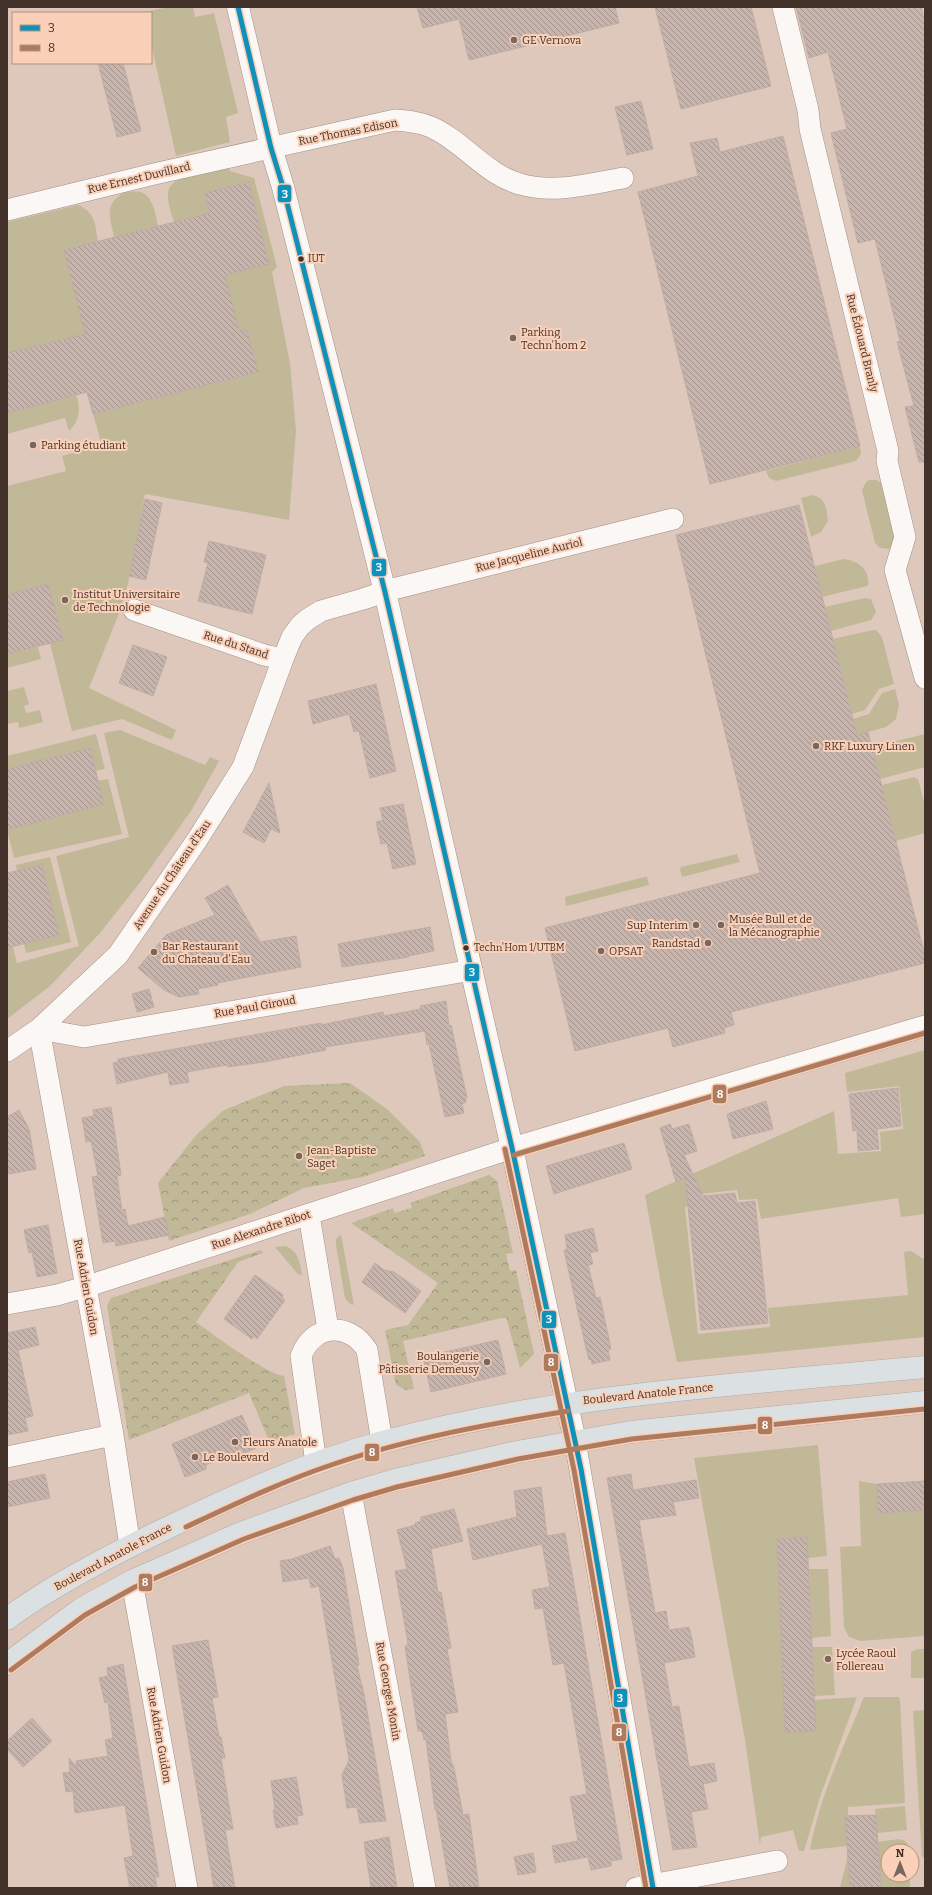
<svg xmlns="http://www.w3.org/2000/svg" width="932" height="1895" font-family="Bitter,serif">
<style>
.grass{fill:#c1b898}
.park{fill:url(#park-crowns)}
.building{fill:url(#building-back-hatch);stroke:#bfaca5}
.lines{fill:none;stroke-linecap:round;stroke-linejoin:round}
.minor-casing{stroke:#a19087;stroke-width:22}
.tertiary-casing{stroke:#a19087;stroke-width:23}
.primary-casing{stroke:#b5a9a2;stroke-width:23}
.minor{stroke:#faf7f5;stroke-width:21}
.tertiary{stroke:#faf7f5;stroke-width:22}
.primary{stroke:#dbe1e2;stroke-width:22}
.bus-1-casing{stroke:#fbd0b9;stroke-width:8}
.bus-2-casing{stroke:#fbd0b9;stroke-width:8}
.bus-1{stroke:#1091b9;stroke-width:5}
.bus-2{stroke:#ae7b5e;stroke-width:5}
.poi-dot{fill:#79665c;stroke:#fbd0b9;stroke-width:1.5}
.bus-dot{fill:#423229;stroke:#fbd0b9;stroke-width:1.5}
.labels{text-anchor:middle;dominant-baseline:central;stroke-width:4;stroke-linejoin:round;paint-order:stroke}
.bus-label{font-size:10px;fill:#423229;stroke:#fbd0b9;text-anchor:start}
.poi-label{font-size:11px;fill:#423229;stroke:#fbd0b9;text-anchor:start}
.street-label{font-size:11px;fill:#423229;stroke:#fbd0b9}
.line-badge{stroke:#fbd0b9;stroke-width:1.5}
.badge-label{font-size:11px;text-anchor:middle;font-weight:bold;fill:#fff}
</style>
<defs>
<pattern id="park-crowns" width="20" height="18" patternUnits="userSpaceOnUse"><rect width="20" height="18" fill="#c1b898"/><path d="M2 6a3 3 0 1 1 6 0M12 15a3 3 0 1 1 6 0" fill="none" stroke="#9e967c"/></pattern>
<pattern id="building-back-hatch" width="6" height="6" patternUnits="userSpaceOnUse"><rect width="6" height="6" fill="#c6b4ad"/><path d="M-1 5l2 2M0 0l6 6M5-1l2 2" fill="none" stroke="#a2938d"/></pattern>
</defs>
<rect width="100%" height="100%" fill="#dec8bc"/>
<path class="grass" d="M169,7H193L195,17L214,13L238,113L226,117L230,142L176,156L151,43V13L144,12Z
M228,166L230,171L254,178L277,267L272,272L290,363L296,431L289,520L145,494L128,584L118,616L89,688L176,730L172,740L122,719L72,731L50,643L63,639L48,585L7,595V486L66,471L62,456L102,445L93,414L258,372L247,330L239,331L225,275L269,264L249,182L205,193L210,213L174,222C171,213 167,201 168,192C171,174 213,169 228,166Z
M125,192C130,192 137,191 141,192C153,196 156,216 158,226L114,237C110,216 103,204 125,192Z
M78,205C96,213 95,224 98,241L64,250L91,355L63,339L7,353V222Z
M76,395C81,409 80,420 69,431L65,418L7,434V413Z
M860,446L861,454L856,461L776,481L769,478L766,471Z
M869,480H877L882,484L896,539L895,546L890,549L880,548L875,543L862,490L866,482Z
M813,495C827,499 826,509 828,521L821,532L811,537L801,498Z
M844,559C858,561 870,569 868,585L867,586L822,597L815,566Z
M865,598L871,599L876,612L871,620L831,631L825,607Z
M873,630H876L882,637L894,684L879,689L865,710L852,714L833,639Z
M38,647L41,659L7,668V654Z
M24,687L29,704L24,706L26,713L40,710L43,722L19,728L18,722L7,724V691Z
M895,689L899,705L896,719L886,727L857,735L853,719L869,714L882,693Z
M120,730L205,765L210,757L219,761L191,811L142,880L100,933L50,986L7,1019V948L13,947L17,963L79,946L56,856L129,837L104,733Z
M96,734L105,769L95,771L90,748L7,769V756Z
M925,734V767L880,779L872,747Z
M914,777L918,779L925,806V833L896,841L882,785Z
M108,779L122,834L14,858L7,830L104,804L98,781Z
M737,854L740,862L682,877L680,869L681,867Z
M50,857L71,942L26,953L24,944L59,935L42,865L17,871L16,865Z
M645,877H647L649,885L566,906L565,897Z
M925,1050V1214L901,1217L898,1198L761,1219L757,1199L739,1200L737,1190L691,1195L692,1205L685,1207L698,1334L770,1327L768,1308L908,1295L904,1252L911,1251L925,1260V1337L677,1362L663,1295L645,1195L834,1111L838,1154L881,1151L880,1132L903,1129L899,1086L847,1092L845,1073Z
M341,1234L354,1305L349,1303L345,1298L336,1245V1239Z
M286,1246C299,1252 300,1263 302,1276L297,1273L275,1247Z
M818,1445L827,1556L808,1558L807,1537L777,1539L785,1732L814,1700L857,1697L820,1797L804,1851H799L793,1830L761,1837L760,1845L745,1740L694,1458Z
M859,1481L877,1484L878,1513L925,1510V1636L861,1641L849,1637L844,1627L840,1547L861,1546Z
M809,1569H828L831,1636L812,1638Z
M812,1647H832L835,1695L814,1696Z
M925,1649V1678H911V1652L917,1649Z
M864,1697H899L900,1700L905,1803L848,1807V1816L845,1817L847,1846L810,1850C819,1797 844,1747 864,1697Z
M925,1710V1857H922L913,1711Z
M905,1806L907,1830L877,1833L875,1809Z
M899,1839L905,1841L908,1845V1851H888V1875H910V1888H881L878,1842Z
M848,1855L850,1888H840Z"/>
<path class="park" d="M350,1083L387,1109L420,1142L425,1156L363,1177L304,1188L250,1214L169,1241L158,1183L197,1134L224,1110L284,1086Z
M489,1175L497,1181L513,1253L506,1254L510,1271L516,1270L534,1354L520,1368L506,1317L403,1341L414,1389L406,1390L396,1385L385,1330L408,1325L438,1283L351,1223L393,1208L394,1213L412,1208L410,1203Z
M261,1250L263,1253L238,1262L196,1322C212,1334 268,1375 284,1376L295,1434L269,1441L249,1393L129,1440L107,1306L111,1298Z"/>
<path class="building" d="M417,7H615L619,23L469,60L459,19L423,28Z
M655,7H751L771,86L681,109Z
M796,7H921L925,22V462H919L905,407L914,406L897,342L900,341L875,239L858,243L831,133L847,129L828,52L809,58Z
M98,63H123L141,131L117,137Z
M641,101L653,149L627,155L615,107Z
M783,136L860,446L710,484L638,192L698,176L690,143L717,138L720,152Z
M249,182L269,264L225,275L239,331L247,330L258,372L93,414L87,392L7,413V353L85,334L64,250L210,213L205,193Z
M145,499L162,503L146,580L129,576Z
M799,505L857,735L868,732L925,956V963L731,1012L734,1025L724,1028L725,1033L673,1047L668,1028L575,1051L545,928L760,873L676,535Z
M209,541L266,555L252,614L198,601L208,563L204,562Z
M48,584L63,640L7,654V595Z
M133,645L167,657L153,696L119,683Z
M376,684L396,771L370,778L359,731L354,732L349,714L313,724L308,701Z
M90,748L104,804L7,830V769Z
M269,783L280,833L271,829L264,843L243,832Z
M403,804L416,864L393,869L387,843L381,844L376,822L383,820L380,808Z
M42,865L59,935L7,948V873Z
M228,885L260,942L296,936L301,967L217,983L218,985L198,989L199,994L179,997L164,990L138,968L166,935L215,915L205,898Z
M430,927L434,951L408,956L409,957L342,967L338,944Z
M149,989L154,1007L137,1012L132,994Z
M446,1001L449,1026L451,1025L467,1098H465L466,1102L462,1104L464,1113L445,1117L429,1044L427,1045L425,1031L325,1047L326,1050L264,1062L228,1067L227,1065L187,1072L189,1082L170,1085L168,1072L117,1084L113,1063L118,1062V1059L321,1023V1025L383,1012L384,1016L421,1009L420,1006Z
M898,1088L901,1126L877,1129L879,1149L858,1151L857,1130L853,1131L849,1094Z
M766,1101L773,1129L733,1139L727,1114Z
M111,1107L121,1175L117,1176L122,1210L125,1209L128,1226L165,1217L169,1235L116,1246L115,1241L103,1243L92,1177L98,1176L91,1141L86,1142L82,1118L94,1116L93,1110Z
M19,1110L29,1129L36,1169L9,1174L7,1162V1117Z
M670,1124L672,1129L689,1124L697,1151L684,1155L703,1196L735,1193L737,1203L755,1201L768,1323L701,1330L685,1178L676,1182L660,1128Z
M624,1143L632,1169L554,1194L546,1166Z
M48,1225L57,1273L37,1277L32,1252L29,1253L24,1230Z
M593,1228L598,1251L590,1253L593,1264L588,1265L596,1298L600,1297L611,1349L608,1350L610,1360L592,1364L591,1359L589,1360L585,1344L564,1250L567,1249L565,1235Z
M375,1263L384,1270L394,1272L421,1291L405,1313L362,1282Z
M255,1275L283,1295L282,1298L285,1300L257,1339L253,1336L252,1339L224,1319Z
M35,1327L39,1345L18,1350L33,1416L25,1418L28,1431L7,1435V1333Z
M498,1340L506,1374L431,1392L423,1357Z
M242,1415L256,1448L235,1457L233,1454L206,1465V1469L185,1477L172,1444Z
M45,1474L50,1498L7,1507V1482Z
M631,1474L633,1490L696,1480L699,1498L673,1502L676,1515L639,1520L655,1613L666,1611L669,1630L689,1627L692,1639L695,1657L664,1663L672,1707L679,1706L689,1767L714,1763L717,1781L703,1784L708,1809L691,1812L697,1847L673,1850L607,1478Z
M925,1481V1510L878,1513L877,1484Z
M541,1487L547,1536L565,1533L622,1859L611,1861V1866L591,1870L588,1857L555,1863L552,1846L578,1841L570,1797L587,1794L564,1663L553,1665L543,1608L535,1609L532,1590L550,1587L542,1544L473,1560L467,1529L517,1517L514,1491Z
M454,1509L463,1541L431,1549L438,1592H441L451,1648L447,1649L458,1712L445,1714L451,1761L454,1768L463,1815L469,1814L479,1888H450L436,1809L435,1810L426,1739L424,1740L422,1731H418L405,1646L408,1645L407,1637L395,1571L407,1569L397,1530L415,1525V1523L421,1521V1517Z
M807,1537L816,1731L785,1732L777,1539Z
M330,1546L335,1559L339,1558L343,1568L359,1665L357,1666L364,1694L386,1821L360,1823L357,1807L347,1808L342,1775L349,1760L319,1586L311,1588L309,1578L283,1582L280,1561L292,1559Z
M208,1640L218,1697L212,1698L219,1737H221L225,1758H221L233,1829L225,1830L235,1888H214L172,1646Z
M123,1664L159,1877H155L157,1888H130L124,1858L133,1856L125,1805L75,1813L73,1791L66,1792L63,1773L70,1772L69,1758L77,1767L76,1761L108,1756L105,1740L113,1738L108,1702L105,1703L99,1678L108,1676L107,1668Z
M32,1718L52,1741L23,1767L7,1749V1741Z
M296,1777L303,1815L297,1816L298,1824L276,1828L273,1810H275L271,1781Z
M876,1815L881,1888H850L845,1816Z
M389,1837L397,1888H371L364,1842Z
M533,1853L536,1872L518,1875L514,1857Z"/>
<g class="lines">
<g class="minor-casing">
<path id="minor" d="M783,7L808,110L810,129L888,451L887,461L905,537L895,570L925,678
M7,210L154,174L395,120C408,121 420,122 431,127C463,141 486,175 520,184C553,194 590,184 623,178
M134,610L264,655L283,659
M39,1029L113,1435L130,1546
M39,1029L84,1037L472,970
M7,1051L39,1029L118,955L197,840L243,767L283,659L292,637L300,626L308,619L321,611L363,599L393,589L673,519
M309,1215L328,1329
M7,1304L57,1295L85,1287L512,1148L925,1026
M575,1441L653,1888
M7,1457L113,1435
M316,1463L301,1356C313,1324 349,1321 367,1350L382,1442
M351,1493L425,1888
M132,1581L187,1888
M636,1888L777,1861"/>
</g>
<g class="tertiary-casing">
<path id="tertiary" d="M238,7L271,148L283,187L385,592L512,1148L575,1441"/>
</g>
<g class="primary-casing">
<path id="primary" d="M7,1619C17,1611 28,1604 39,1597C80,1571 123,1549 167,1528C236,1495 308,1462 383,1442C560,1394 743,1384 925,1367
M7,1664L81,1609L132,1581L241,1533L351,1493L395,1480L517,1452L631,1432L925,1402"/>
</g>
<use href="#minor" class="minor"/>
<use href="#tertiary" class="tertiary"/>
<use href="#primary" class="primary"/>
<g class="bus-1-casing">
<path id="bus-1" d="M238,7L271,148L283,187L385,592L512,1148L581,1469L653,1888"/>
</g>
<g class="bus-2-casing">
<path id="bus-2" d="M505,1149L574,1470L646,1888
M514,1155L925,1033
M186,1527C235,1504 283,1481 334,1464C410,1438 490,1424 568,1411
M11,1670L85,1615L135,1587L244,1539L353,1500L397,1487L518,1459L632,1439L925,1409"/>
</g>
<use href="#bus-1" class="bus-1"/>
<use href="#bus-2" class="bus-2"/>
</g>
<g class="poi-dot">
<circle cx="514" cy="40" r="4"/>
<circle cx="513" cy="338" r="4"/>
<circle cx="33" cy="445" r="4"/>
<circle cx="65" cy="600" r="4"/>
<circle cx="816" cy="746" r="4"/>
<circle cx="696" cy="925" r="4"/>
<circle cx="721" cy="925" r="4"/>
<circle cx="708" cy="943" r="4"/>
<circle cx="601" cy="951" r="4"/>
<circle cx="154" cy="952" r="4"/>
<circle cx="299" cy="1156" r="4"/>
<circle cx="487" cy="1362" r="4"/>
<circle cx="235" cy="1442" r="4"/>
<circle cx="195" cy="1457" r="4"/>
<circle cx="828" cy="1659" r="4"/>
</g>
<g class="bus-dot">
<circle cx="301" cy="259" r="3.5"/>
<circle cx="466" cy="948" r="3.5"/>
</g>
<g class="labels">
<g class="bus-label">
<text x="308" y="259">IUT</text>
<text x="474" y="948">Techn'Hom 1/UTBM</text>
</g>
<g class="poi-label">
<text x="522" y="40">GE Vernova</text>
<text x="521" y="332">Parking<tspan x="521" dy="13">Techn'hom 2</tspan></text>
<text x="41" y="445">Parking étudiant</text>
<text x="73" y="594">Institut Universitaire<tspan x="73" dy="13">de Technologie</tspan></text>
<text x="824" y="746">RKF Luxury Linen</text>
<text x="729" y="919">Musée Bull et de<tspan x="729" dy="13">la Mécanographie</tspan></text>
<text x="688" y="925" text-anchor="end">Sup Interim</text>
<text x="700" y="943" text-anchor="end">Randstad</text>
<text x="162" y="946">Bar Restaurant<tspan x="162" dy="13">du Chateau d'Eau</tspan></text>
<text x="609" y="951">OPSAT</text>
<text x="307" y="1150">Jean-Baptiste<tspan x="307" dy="13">Saget</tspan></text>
<text x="479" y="1356" text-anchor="end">Boulangerie<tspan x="479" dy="13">Pâtisserie Demeusy</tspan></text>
<text x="243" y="1442">Fleurs Anatole</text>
<text x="203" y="1457">Le Boulevard</text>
<text x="836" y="1653">Lycée Raoul<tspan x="836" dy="13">Follereau</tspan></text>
</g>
<g class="street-label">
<text transform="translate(348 132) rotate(-11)">Rue Thomas Edison</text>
<text transform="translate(139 178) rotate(-13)">Rue Ernest Duvillard</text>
<text transform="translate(862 343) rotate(76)">Rue Édouard Branly</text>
<text transform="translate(529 555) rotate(-14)">Rue Jacqueline Auriol</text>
<text transform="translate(236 645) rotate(18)">Rue du Stand</text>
<text transform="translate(172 875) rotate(-56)">Avenue du Château d'Eau</text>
<text transform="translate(255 1007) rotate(-10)">Rue Paul Giroud</text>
<text transform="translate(261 1230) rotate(-18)">Rue Alexandre Ribot</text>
<text transform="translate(86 1287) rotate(80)">Rue Adrien Guidon</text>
<text transform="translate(648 1394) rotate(-6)">Boulevard Anatole France</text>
<text transform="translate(113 1557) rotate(-28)">Boulevard Anatole France</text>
<text transform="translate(388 1691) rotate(80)">Rue Georges Monin</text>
<text transform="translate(159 1735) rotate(80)">Rue Adrien Guidon</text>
</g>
</g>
<g class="line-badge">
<rect x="277" y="184" width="15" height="19" rx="4" fill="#1091b9"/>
<rect x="371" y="558" width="16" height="19" rx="4" fill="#1091b9"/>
<rect x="464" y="963" width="16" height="19" rx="4" fill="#1091b9"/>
<rect x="712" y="1084" width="15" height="20" rx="4" fill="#ae7b5e"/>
<rect x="541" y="1310" width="16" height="19" rx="4" fill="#1091b9"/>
<rect x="543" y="1353" width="16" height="19" rx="4" fill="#ae7b5e"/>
<rect x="757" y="1416" width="16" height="19" rx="4" fill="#ae7b5e"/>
<rect x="364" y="1443" width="16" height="19" rx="4" fill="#ae7b5e"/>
<rect x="138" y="1573" width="15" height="19" rx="4" fill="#ae7b5e"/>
<rect x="613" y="1688" width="15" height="20" rx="4" fill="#1091b9"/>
<rect x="611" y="1723" width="16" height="19" rx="4" fill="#ae7b5e"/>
</g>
<g class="badge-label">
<text x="285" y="198">3</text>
<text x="379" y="571">3</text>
<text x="472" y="976">3</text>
<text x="720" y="1098">8</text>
<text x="549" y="1323">3</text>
<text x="551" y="1366">8</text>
<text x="765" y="1429">8</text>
<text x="372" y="1456">8</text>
<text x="145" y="1586">8</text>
<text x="620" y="1702">3</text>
<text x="619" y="1736">8</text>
</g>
<rect width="932" height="1895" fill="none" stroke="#423229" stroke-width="16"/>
<rect x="12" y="12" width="140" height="52" fill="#fbd0b9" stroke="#b1917f"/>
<rect x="20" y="25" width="20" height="6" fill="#1091b9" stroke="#b1917f"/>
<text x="48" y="32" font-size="12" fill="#423229">3</text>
<rect x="20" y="45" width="20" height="6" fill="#ae7b5e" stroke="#b1917f"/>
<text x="48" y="52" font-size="12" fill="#423229">8</text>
<g transform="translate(900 1863)"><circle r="19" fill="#fbd0b9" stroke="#b1917f"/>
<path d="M0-3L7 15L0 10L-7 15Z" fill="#79665c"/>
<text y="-6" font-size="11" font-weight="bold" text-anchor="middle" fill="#423229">N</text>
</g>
</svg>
